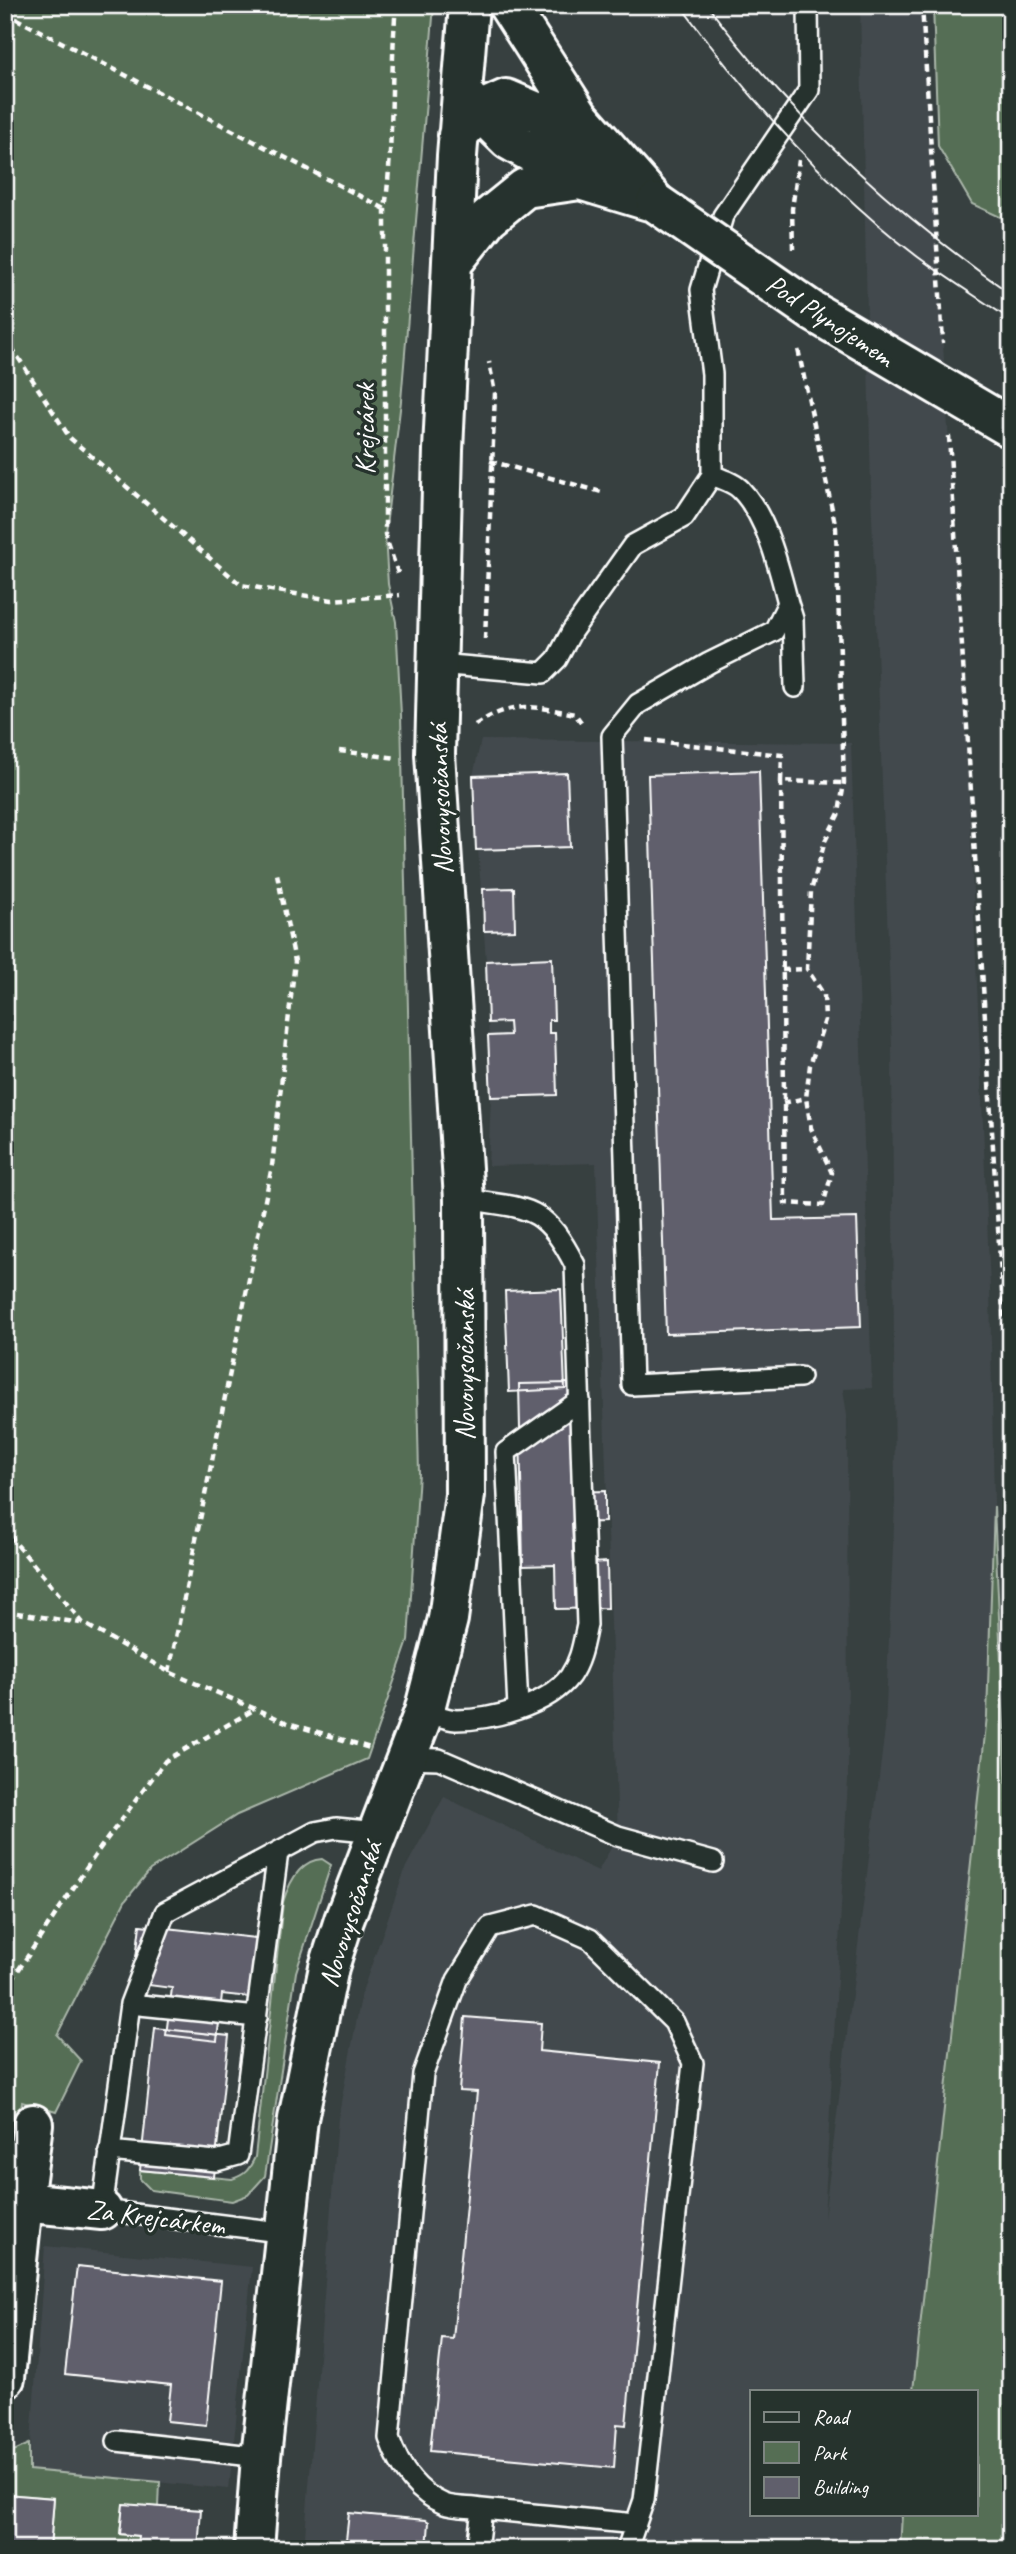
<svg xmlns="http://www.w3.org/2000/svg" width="1016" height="2554" font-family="Caveat,sans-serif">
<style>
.built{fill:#43494d}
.green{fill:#556e54;stroke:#aab6aa;stroke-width:2}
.building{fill:#605f6c;stroke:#fff;stroke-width:2}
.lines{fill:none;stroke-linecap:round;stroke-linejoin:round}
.lane-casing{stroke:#fff;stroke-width:24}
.street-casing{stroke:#fff;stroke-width:44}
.secondary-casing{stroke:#fff;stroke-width:44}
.path{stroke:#fff;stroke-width:4.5;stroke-dasharray:7 5;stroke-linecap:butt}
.lane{stroke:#26332d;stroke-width:19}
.street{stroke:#26332d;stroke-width:38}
.secondary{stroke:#26332d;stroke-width:38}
.tram{stroke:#fff;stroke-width:2}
.secondary-bridge-casing{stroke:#fff;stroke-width:44;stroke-linecap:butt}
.secondary-bridge{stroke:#26332d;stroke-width:38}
.labels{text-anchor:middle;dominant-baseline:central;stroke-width:7;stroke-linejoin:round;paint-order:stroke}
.street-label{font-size:28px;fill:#fff;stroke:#26332d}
</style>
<rect width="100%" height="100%" fill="#374040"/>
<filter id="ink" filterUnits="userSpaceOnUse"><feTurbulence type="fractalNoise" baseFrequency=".0143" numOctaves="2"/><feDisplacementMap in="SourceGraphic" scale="14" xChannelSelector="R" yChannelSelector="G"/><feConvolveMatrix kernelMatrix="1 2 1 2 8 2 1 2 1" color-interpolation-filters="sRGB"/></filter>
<g filter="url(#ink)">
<path class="built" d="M860,5H923L967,752L990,1289L994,1506L987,1716L913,2391H752V2514H902L900,2549H304L338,2118L362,1992L406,1867L444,1797L598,1871L618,1836L596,1163L488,1166L491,1097L486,961L473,776L481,740L851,743L872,1388L843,1389L847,1415L848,1779L824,2219L885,1729L895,1503L892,1046L871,489Z
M45,2246L252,2267L229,2489L29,2470Z"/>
<path class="green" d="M5,5H434L401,401L385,535L388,584L396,622L401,715L419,1473L408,1641L367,1759L237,1815L150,1870L125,1901L57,2035L81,2061L56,2112L22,2102L13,2149H7L5,2165Z
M933,5H1011V222L972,204L938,146Z
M994,1506L1011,1884V2549H900L902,2514H976V2391H913L987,1716Z
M322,1859L331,1865L296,1972L265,2176L248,2195L232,2201L151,2190L140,2179V2170L232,2179C245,2175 249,2170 255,2157L283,1902C289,1883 300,1860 322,1859Z
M29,2444V2470L160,2482L159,2507L123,2504L120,2534L138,2536L137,2549H50L54,2498L5,2494V2455Z"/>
<path class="building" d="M759,771L773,1220L857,1218L861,1327L666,1334L648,775Z
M567,773L570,847L476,850L473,776Z
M514,888L515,930L484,931L483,889Z
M552,958L554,1020H549V1033H555L557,1095L491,1097L488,1036L510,1035L509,1022L488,1023L486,961Z
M561,1289L565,1389L509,1392L505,1291Z
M570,1383L572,1492L605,1491V1522L572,1523L574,1564L607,1562L608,1608L556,1609L555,1565L523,1566L519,1384Z
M140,1925L265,1939L258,1998L222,1994L217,2041L166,2035L172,1988L133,1983Z
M465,2017L541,2023L539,2051L660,2063L626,2425L617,2424L614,2468L430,2451L442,2338L453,2339L477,2092L459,2091Z
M155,2028L229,2036L214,2177L140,2170Z
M77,2266L221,2281L206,2425L167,2421L171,2385L65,2374Z
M5,2494L54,2498L50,2549H5Z
M123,2504L201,2510L198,2549H137L138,2536L120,2534Z
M349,2513L426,2520L429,2522L427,2549H345Z"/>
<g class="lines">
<g class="lane-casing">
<path id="lane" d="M712,475C721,479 735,483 741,490C767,517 779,568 788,603L774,631L709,663L638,704L612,736L632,1385L800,1377
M788,603L793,619L795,687
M438,664L543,673L557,659L572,631L633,545L684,517L712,475V374L701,290L723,216L809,90L808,5
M518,1708L506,1452L580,1400
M424,1712C434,1714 445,1719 456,1720C491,1720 548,1706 570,1676C581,1660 583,1643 587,1625L575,1265C543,1203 529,1209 464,1199
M405,1758L439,1759L618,1836L713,1862
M130,2004L257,2017
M109,2151L216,2161L238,2155L278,1852
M288,2233L102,2210L130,2004L165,1912L315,1832L336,1828L377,1832
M117,2441L261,2457
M482,2509L636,2524
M477,2549L482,2509C471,2507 455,2508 444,2504C415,2492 399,2466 389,2438L423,2074L457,1980L490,1927L536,1915L590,1939L674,2022L693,2063L644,2500L627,2549"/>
</g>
<g class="street-casing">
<path id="street" d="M23,2202L33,2124
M5,2378L23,2202L102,2210"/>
</g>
<g class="secondary-casing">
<path id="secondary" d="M508,5L579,116L656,203
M463,95L509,140L580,180L656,203
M458,135L479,111L506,99L539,113L590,152
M454,261L488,218L525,188L580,180
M254,2549L261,2457L298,2119L329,1967L344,1920L424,1712L448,1619L465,1495L464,1199L435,754L443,450L457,156L469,5"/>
</g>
<path class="path" d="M396,5C390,73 394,141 385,209V535L399,576
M922,5L943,343
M5,13L385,209
M793,249L792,209L799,160
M5,337L70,438L241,585L332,600L400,595
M949,436L1011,1438
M490,461L605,493
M485,639L495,393L489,362
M475,725C514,700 532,706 575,714L584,726
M646,740L782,755L781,781L844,783
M339,751L397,758
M781,781L785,1203L823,1205L832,1173L811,1128L806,1098L810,1065L825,1020L824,995L807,969L811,891L825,841L839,813L844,783L836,528L798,349
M782,970L807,969
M783,1103L806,1098
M5,1524L13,1540L83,1623L169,1672L288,1723L370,1748
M5,1611L80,1623
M169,1672L272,1166L295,961L277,874
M5,1990L98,1851L165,1761L255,1709"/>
<use href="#lane" class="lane"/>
<use href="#street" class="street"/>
<use href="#secondary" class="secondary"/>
<path class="tram" d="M680,5C748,98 826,187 918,257C948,279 980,299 1011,320
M707,5C793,119 894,213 1011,294"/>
<g class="secondary-bridge-casing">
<path id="secondary-bridge" d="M656,203L812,311L1011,428"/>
</g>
<use href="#secondary-bridge" class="secondary-bridge"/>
</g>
</g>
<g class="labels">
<g class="street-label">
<text transform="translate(830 320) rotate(33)">Pod Plynojemem</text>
<text transform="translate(364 429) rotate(-90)">Krejcárek</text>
<text transform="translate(440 799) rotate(-92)">Novovysočanská</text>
<text transform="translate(464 1365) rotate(-90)">Novovysočanská</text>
<text transform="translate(350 1914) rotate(-72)">Novovysočanská</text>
<text transform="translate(156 2217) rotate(7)">Za Krejcárkem</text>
</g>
</g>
<rect width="1016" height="2554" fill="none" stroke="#26332d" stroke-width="28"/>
<rect x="14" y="14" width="988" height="2526" fill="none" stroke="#fff" stroke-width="2.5" filter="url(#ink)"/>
<rect x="750" y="2390" width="228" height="126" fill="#26332d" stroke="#7d8581" stroke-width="2"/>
<rect x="764" y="2412" width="35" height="10" fill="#26332d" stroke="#7d8581" stroke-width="2"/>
<text x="813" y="2424" font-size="21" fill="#ffffff">Road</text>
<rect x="764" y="2442" width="35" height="21" fill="#556e54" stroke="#7d8581" stroke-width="2"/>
<text x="813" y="2460" font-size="21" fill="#ffffff">Park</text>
<rect x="764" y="2477" width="35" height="21" fill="#605f6c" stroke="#7d8581" stroke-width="2"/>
<text x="813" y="2494" font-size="21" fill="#ffffff">Building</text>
</svg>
